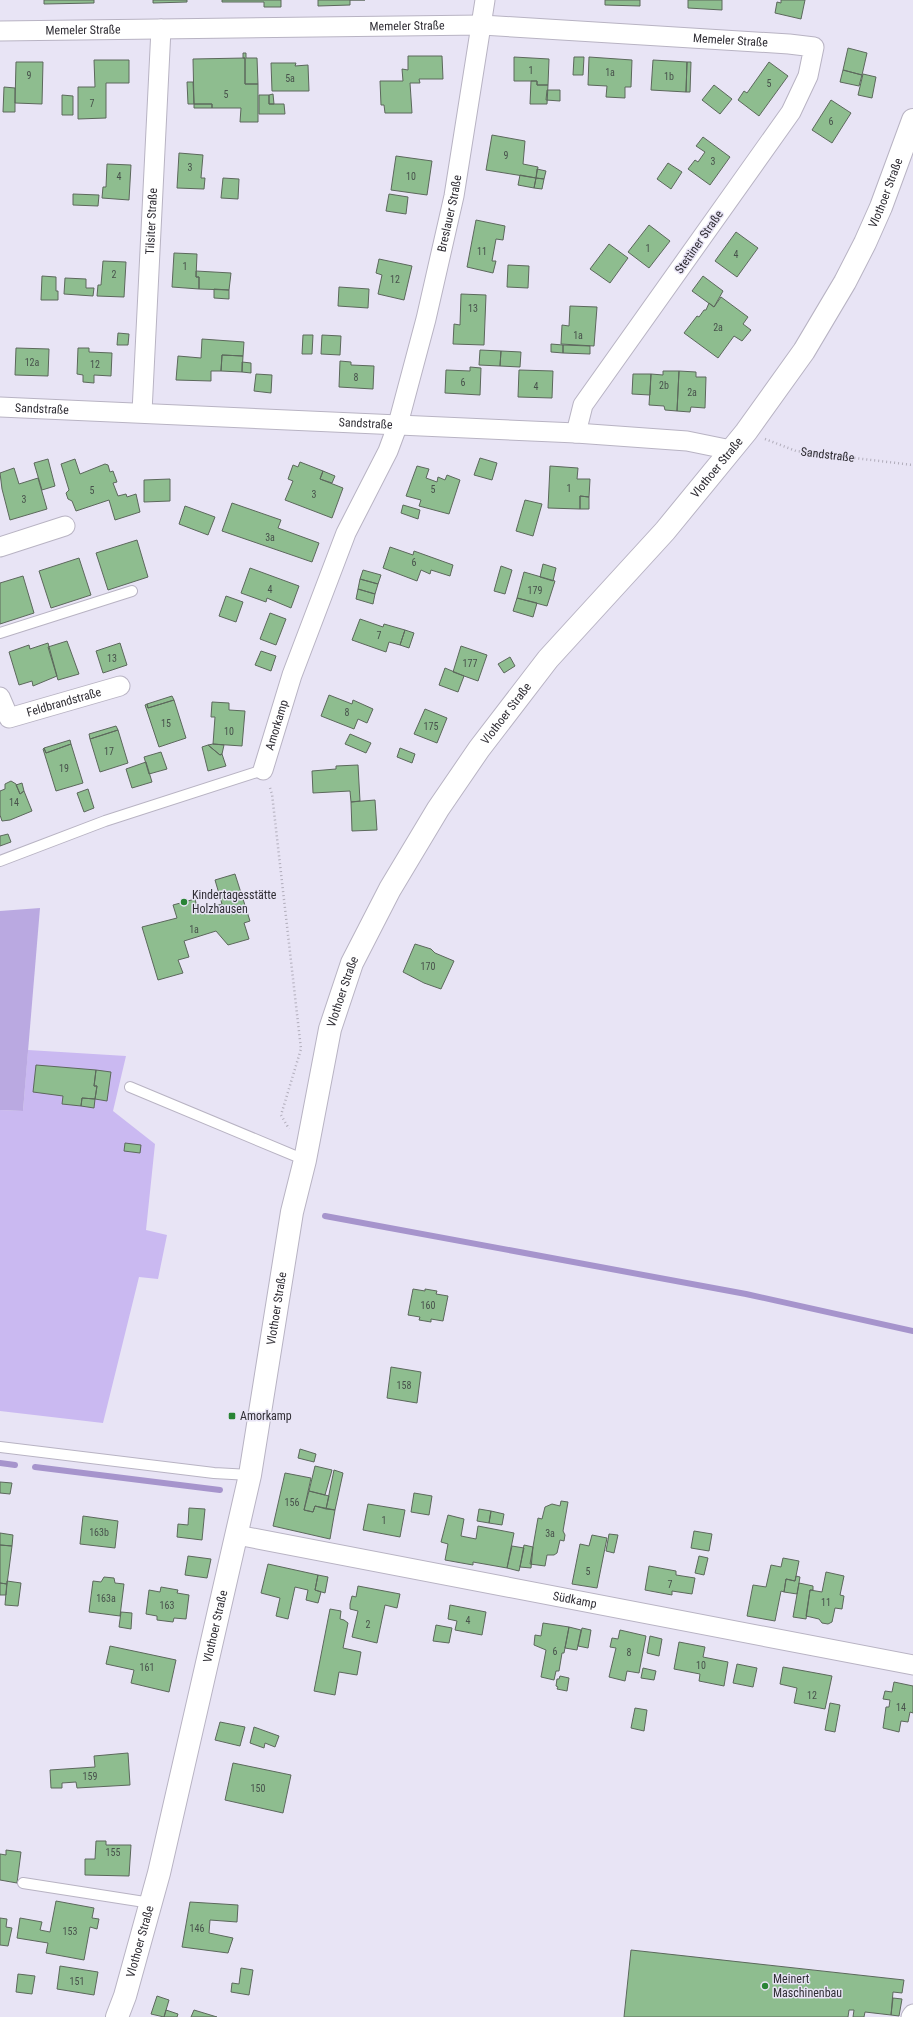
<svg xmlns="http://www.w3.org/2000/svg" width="913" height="2017" font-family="'Roboto Condensed',sans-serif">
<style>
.green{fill:#cab9f1}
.forest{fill:#baa9e1}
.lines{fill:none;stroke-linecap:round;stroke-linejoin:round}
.stream{stroke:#a694cc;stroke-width:6}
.building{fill:#8ebd8f;stroke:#5c685c}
.lane-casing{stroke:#b8b3c3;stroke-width:12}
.street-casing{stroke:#b8b3c3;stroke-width:21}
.secondary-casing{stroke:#b8b3c3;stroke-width:24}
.path{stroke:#b1adbb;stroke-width:2.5;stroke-dasharray:1 3;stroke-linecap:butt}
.lane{stroke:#fff;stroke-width:10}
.street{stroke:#fff;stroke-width:19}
.secondary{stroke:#fff;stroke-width:22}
.poi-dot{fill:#298435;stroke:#e8e4f5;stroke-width:1.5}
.labels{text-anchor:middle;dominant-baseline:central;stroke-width:3;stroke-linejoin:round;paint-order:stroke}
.number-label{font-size:10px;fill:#48524c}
.street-label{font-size:12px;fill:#302e35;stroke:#e8e4f5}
.poi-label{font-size:12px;fill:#302e35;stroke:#e8e4f5;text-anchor:start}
</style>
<rect width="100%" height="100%" fill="#e8e4f5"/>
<path class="green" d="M28,1050L126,1056L113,1111L155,1144L146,1230L167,1235L158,1279L139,1277L103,1423L0,1411V1110L23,1111Z"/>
<path class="forest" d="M40,908L23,1111L0,1110V911Z"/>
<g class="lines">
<path class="stream" d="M325,1216L746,1294L913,1331
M0,1463L15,1465
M35,1467L220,1490"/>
</g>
<path class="building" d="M44,0H94V3L44,4Z
M153,0H187V2L153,3Z
M222,0H281V7H264V2H222Z
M318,0H365H350V5L318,6Z
M605,0H640V6L605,5Z
M688,0H722V10L688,8Z
M781,0H805L801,19L775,13L777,2L781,3Z
M848,48L867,53L862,75L843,70Z
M243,53H246V58H257L258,84H245V58H243Z
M408,56H442L443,79H419L420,83H410L412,113H385L384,105H381L380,81H403L402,69L408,70Z
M514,57L549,59L548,85H537V81H514Z
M574,57H584L583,75H573Z
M589,57L632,60L631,87H625V98L606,97L607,86L588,85Z
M245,58V84H258V122H240L241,108H212V104H194L193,59Z
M94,60H129V83H106V118L78,119V87H95Z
M653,60L687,62L686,92L651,90Z
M16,62H43L42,104L15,103Z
M687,62H691L690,92H686Z
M769,62L788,76L759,116L738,100L744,91L747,93Z
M271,63H296L295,66L308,65L309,91H272Z
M843,70L862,75L859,86L840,82Z
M863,74L876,77L872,98L858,95Z
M531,81H537V85H548L547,104H530Z
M187,82H193L194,104H188Z
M714,85L732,99L720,114L702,100Z
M4,87L15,88V112H3Z
M547,90H560V101L546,100Z
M273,94L274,104H269V95Z
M62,95L73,96V115H62Z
M259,95H269V104H284L285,114H259Z
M831,100L851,113L832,143L812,130Z
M194,104H212V108H194Z
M492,135L525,141L523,164L538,167L536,178L486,170Z
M703,137L730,157L710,185L688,169L695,160L698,162L705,152L696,146Z
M179,153L203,155L201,178H205L204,189L177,188Z
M396,156L432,161L427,195L391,190Z
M668,163L682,172L671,189L657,179Z
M107,164L131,165L129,200L102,198L103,187H106Z
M537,169L546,171L544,179L536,178Z
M520,175L536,178L534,188L518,185Z
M223,178L239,179L238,199L221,198Z
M536,178L544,179L542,189L534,188Z
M73,194L99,195L98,206L73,205Z
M389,194L408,197L406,214L386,211Z
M476,220L505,226L503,240L496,239L492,261H496L493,273L467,267Z
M649,225L670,241L649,268L628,252Z
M736,232L758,248L737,277L715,261Z
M609,244L628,258L610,283L590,269Z
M174,253L197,254L196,277H199V289L172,287Z
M379,259L412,266L404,300L378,294L382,275L376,273Z
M103,261L126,262L124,297L97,296L98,285H101Z
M508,265L529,266L528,288L507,287Z
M196,271L231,273L229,290L199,289V277H196Z
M42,276L56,277V291H58V300H41Z
M703,276L723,291L714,307L692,291Z
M65,278L86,279V288H94L93,296L64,294Z
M339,287L369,289L368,308L338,306Z
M214,289L229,290V299L214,298Z
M461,294L486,295L484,345L453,344L454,324L460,325Z
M721,297L748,317L743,324L751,330L742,341L734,336L718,358L684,333L697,316L699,317L704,310H706L709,303L714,307Z
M570,306L597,307L594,346L561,344L562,325L569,326Z
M118,333L129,334L128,345H117Z
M303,335H313L312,354H302Z
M322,335L341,336L340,355L321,354Z
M202,339L244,342L243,356L222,355L221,371H211V381L176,380L178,356L201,358Z
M551,344L563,345V353L551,352Z
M563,345L590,346V354L563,353Z
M16,348L49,349L48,376L15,375Z
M78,348H89V352L112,353L111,376L94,375V383L83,382V375L77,374Z
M480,350L501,351L500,366L479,365Z
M501,351L521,352L520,367L500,366Z
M222,355L243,356L242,372L221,371Z
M340,361L351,362V365L374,366L373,389L339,387Z
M242,362L251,363V373L242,372Z
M470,367L481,368L480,395L445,393L446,370L470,371Z
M519,370L553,371L552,398L518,397Z
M663,371H679L677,411L665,410L664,406L649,405L651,374L663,375Z
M679,371L696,372V377H706L705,408L691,407L690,412L677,411Z
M256,374L272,375L271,393L254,391Z
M633,374H651L650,395L632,394Z
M480,458L497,463L492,480L474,475Z
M48,459L55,486L42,490L34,463Z
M75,459L80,474L105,464L108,465L110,472L113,471L117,482L113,483L118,496L126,494L127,497L136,494L140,512L115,520L109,500L76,511L72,501L68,499L66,493L69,490L61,464Z
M300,462L323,471L320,479L343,488L332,518L285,500L293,481L288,479L293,465L298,467Z
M417,466L429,469L426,478L437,482L438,477L445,480L447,475L460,480L449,514L419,506L421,500L406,496Z
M550,466L578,468L577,479H590L589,497L580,496V509L548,508Z
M14,468L19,484L38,478L47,509L10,520L2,489L0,473Z
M323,471L335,476L332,483L320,479Z
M170,479V501L144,502V480Z
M580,496L589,497V509H580Z
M525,500L542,504L533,536L516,531Z
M232,503L281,520L278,528L319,543L312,562L222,531Z
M403,505L420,510L418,519L401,513Z
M185,506L215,517L208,535L179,524Z
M137,540L148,577L108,590L96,553Z
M390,547L413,555L414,551L453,565L450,576L431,570L430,574L421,570L417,581L383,568Z
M79,558L91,595L51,608L39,571Z
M543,564L556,568L553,581L540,577Z
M501,566L512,570L505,594L494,591Z
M250,568L299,586L291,608L267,598L266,602L241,593Z
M363,570L381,575L378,584L360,579Z
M524,572L555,581L547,606L517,598Z
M23,576L34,613L0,624V583Z
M360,579L378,584L375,594L358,589Z
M358,589L375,594L373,604L356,599Z
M226,596L243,602L236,622L219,616Z
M517,598L537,603L533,617L513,611Z
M270,613L286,619L276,645L260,639Z
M360,619L383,627L384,624L405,630L400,645L389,642L386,652L352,640Z
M405,630L414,633L409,648L400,645Z
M67,641L79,674L58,680L48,647Z
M48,643L57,676L33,686L32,681L19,685L9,652L29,645L30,649Z
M120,643L127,665L103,673L96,651Z
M461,646L487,655L478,681L453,672Z
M261,651L276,656L271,671L255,665Z
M510,657L515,666L504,673L498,664Z
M445,668L464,676L458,692L439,685Z
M329,695L352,704L353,700L373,709L367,723L358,719L354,729L321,716Z
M172,696L174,700L148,708L147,704Z
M174,700L186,738L159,747L145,705L147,704L148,708Z
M212,702L229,703V710L245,711L242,746L213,744L215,717H211Z
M425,709L447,718L437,743L414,734Z
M116,726L118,730L90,739L89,734Z
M118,730L128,763L100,772L90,739Z
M350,734L371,743L366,753L345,744Z
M70,740L71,744L46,753L44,748Z
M71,744L83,783L56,791L43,749L44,748L46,753Z
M213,744L224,745L222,754L220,755L208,745Z
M208,745L220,755L222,754L226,766L208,771L202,747Z
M400,748L415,754L412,763L397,757Z
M161,752L167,769L149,774L144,757Z
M146,762L152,782L132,788L126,769Z
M358,765L360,801L351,802L350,791L313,793L312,771L336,769V766Z
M11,781L16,784L20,794L24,791L32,811L10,820L2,821L0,815V791L5,789V784Z
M22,783L24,791L20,794L16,785Z
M88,789L94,808L84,812L77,793Z
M375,800L377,830L352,831L351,802Z
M8,834L11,842L0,846V836Z
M235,874L250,921L244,923L249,939L228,945L216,931L184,941L189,957L178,960L183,973L158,980L142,927L177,918L173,905L195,899L198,911L222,904L215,880Z
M415,944L431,949L435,953L454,961L441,989L424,983L403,972Z
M36,1065L96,1070L94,1086H97L95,1099L82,1098L81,1106L62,1104L63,1096L33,1092Z
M96,1070L111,1072L107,1101L95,1099L97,1086H94Z
M82,1098L95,1099L94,1108L81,1106Z
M125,1143L141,1145L140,1153L124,1151Z
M413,1289L425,1291V1289L437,1291L436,1294L448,1296L443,1321L431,1319V1322L419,1320L420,1317L408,1315Z
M391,1367L421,1372L417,1403L387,1398Z
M300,1449L316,1454L314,1462L298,1458Z
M315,1466L332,1470L325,1495L309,1491Z
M334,1470L343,1473L335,1510L326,1509Z
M285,1473L311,1478L304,1510L313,1512L315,1506L335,1510L330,1539L273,1526Z
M0,1482L12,1483L10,1494L0,1493Z
M309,1491L329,1496L326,1509L315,1506L313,1512L304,1510Z
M414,1493L432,1496L429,1515L411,1512Z
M561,1501L568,1502L563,1531L565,1535L564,1541L560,1540L557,1553L554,1555H547L545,1566L530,1564L538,1518L542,1519L545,1507L552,1504L560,1506Z
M368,1504L405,1510L400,1537L363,1530Z
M189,1508L205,1509L202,1540L177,1537L178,1524L188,1525Z
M479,1509L491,1511L489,1523L477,1521Z
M491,1511L504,1514L502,1525L489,1523Z
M448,1515L464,1519L461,1536L476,1539L478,1526L514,1533L507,1568L473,1562V1565L445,1560L448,1544L441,1542Z
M83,1516L118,1521L115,1548L80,1544Z
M694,1531L712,1534L709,1551L691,1548Z
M0,1533L13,1535L12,1546L0,1545Z
M609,1534L618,1535L614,1553L606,1551Z
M592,1535L607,1538L597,1588L572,1584L580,1544L589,1546Z
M0,1545L12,1546L7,1584L0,1583Z
M524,1545L533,1547L531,1568L520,1567Z
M512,1546L524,1548L519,1571L507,1568Z
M188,1556L211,1559L207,1578L185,1575Z
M699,1556L708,1558L704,1575L695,1573Z
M783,1558L799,1561L795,1581L786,1579L784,1592L781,1591L775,1621L747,1616L753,1585L766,1587L771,1565L781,1567Z
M268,1564L318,1575L315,1590L321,1592L318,1603L306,1600L308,1590L295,1587L288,1619L276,1616L280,1598L261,1593Z
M649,1566L676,1571V1575L695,1578L692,1594L672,1591V1595L645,1590Z
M826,1572L844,1576L840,1595L844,1596L842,1609L835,1608L832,1622L828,1624L822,1623L819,1619L806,1616L810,1590L822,1592Z
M318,1575L328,1577L325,1593L315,1590Z
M796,1576L800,1577L797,1594L784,1592L786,1579L795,1581Z
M104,1577L114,1578L115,1583L124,1584L120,1616L89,1612L93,1581L101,1582Z
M7,1581L21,1583L18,1606L5,1605Z
M0,1583L7,1584L6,1595H0Z
M799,1583L813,1586V1590H810L806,1619L793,1617Z
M358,1586L400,1594L397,1608L385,1605L377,1643L352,1637L358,1611L350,1609V1604L352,1596L356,1597Z
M161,1587L178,1590L177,1593L189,1595L186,1619L174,1618L173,1622L157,1620V1616L146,1614L149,1590L160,1592Z
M450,1605L486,1612L482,1635L455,1630L457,1621L448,1619Z
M330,1609L341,1611L340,1619L344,1620L348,1623L343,1648L361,1652L357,1675L339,1672L335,1695L314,1691Z
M121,1612L132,1613L131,1629L119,1627Z
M543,1623L569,1627L564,1653H562L559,1671H556L554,1680L541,1677L546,1650L534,1645L535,1635L541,1636Z
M436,1625L452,1628L449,1643L433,1641Z
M569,1627L581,1630L577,1650L565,1648Z
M582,1628L591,1630L588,1648L578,1646Z
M620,1630L646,1636L639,1673L627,1671L625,1681L609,1677L616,1648L610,1647L612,1638L618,1639Z
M650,1636L662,1639L659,1656L647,1653Z
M679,1642L705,1647L703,1657L728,1662L724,1686L699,1681L700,1674L674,1669Z
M110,1646L176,1660L169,1692L131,1683L134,1670L106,1664Z
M737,1664L757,1668L753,1687L733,1683Z
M783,1667L832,1676L825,1709L794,1703L797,1688L780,1684Z
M643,1668L656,1671L654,1680L641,1678Z
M560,1676L569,1678L567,1691L557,1689L558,1687L556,1686L557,1679H559Z
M894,1682L913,1686V1713L910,1712L908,1722L901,1721L899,1732L883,1728L886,1707H889L890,1700L883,1699L885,1691L892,1692Z
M830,1703L840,1705L835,1732L825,1730Z
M635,1708L647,1710L644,1731L631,1728Z
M220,1722L245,1727L240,1746L215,1740Z
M254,1727L279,1736L275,1747L265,1743L264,1748L250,1743Z
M128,1753L130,1785L77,1788L76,1782L62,1783V1788H51L50,1770L95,1767L94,1756Z
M233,1763L291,1775L283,1813L225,1800Z
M96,1841H106V1845H131L129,1876L85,1875V1859H95Z
M6,1850L21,1852L17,1883L0,1880V1854L6,1855Z
M56,1901L94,1908L92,1918L99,1919L97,1929L90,1927L84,1960L46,1953L48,1943L17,1938L20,1918L42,1922L40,1930L50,1932Z
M190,1902L238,1905L237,1922L210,1920L209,1933L233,1938L228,1953L182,1947Z
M0,1918L7,1919L6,1927L12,1928L8,1946L0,1945Z
M631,1950L904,1980L902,1993L893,1992L891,2015L865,2012L864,2017H853L854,2010H849L848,2017H624Z
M60,1966L98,1972L94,1995L57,1989Z
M241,1968L253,1970L249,1995L231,1992L232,1983L239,1984Z
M18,1974L35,1976L32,1994L16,1992Z
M157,1996L169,2000L164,2017L151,2014Z
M893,1998L902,1999L899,2016L891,2015Z
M166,2010L178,2014L177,2017H164Z
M194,2010L217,2017H191Z"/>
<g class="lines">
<g class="lane-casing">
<path id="lane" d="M0,633L132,591
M0,861L105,821L263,770
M130,1087L305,1160
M0,1447L214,1473L250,1475
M23,1883L151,1903"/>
</g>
<g class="street-casing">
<g id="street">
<path id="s2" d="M0,31L482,25L789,44L814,47L808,76L791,112L583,405L576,433"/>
<path id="s3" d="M0,407L576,433L687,441L731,450"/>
<path id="s4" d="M142,412L161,29"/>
<path d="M0,547L65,526"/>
<path id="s5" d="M0,697L9,718L120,686"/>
<path id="s6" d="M263,770L292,675L346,533L388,451L398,424L426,319L454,196L485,0"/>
<path id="s7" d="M237,1535L913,1665"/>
<path d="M911,2017L913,2014"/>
</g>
</g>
<g class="secondary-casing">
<g id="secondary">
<path id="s8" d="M117,2017L125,1996L159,1873L250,1475L292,1212L305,1160L330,1029L352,963L390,889L438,809L479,749L548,659L665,531L746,432L804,351L845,282L865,243L881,207L913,120"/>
</g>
</g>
<g class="path">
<path id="s1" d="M765,439L796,451L913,465"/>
<path d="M270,788L272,794L301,1049L281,1115L289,1129"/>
</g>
<use href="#lane" class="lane"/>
<use href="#street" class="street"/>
<use href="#secondary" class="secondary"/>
</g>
<g class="poi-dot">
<circle cx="184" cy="902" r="4"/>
<rect x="228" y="1412" width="8" height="8" rx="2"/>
<circle cx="765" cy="1986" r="4"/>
</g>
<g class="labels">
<g class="number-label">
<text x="531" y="70">1</text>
<text x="610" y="72">1a</text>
<text x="29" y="75">9</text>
<text x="669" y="76">1b</text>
<text x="290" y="78">5a</text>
<text x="769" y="83">5</text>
<text x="226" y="94">5</text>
<text x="92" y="103">7</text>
<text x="831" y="121">6</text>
<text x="506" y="155">9</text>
<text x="713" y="161">3</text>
<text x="190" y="167">3</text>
<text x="119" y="176">4</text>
<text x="411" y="176">10</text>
<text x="648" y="248">1</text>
<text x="482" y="251">11</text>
<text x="736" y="254">4</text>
<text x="185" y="266">1</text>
<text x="114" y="274">2</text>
<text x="395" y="279">12</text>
<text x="473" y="308">13</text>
<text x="718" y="327">2a</text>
<text x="578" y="335">1a</text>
<text x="32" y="362">12a</text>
<text x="95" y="364">12</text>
<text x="356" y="377">8</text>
<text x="463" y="382">6</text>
<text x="664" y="385">2b</text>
<text x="536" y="386">4</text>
<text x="692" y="392">2a</text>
<text x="569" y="488">1</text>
<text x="433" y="489">5</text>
<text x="92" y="490">5</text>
<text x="314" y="494">3</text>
<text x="24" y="499">3</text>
<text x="270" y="537">3a</text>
<text x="414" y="562">6</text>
<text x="270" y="589">4</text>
<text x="535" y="590">179</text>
<text x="379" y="635">7</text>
<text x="112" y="658">13</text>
<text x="470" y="663">177</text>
<text x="347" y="712">8</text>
<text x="166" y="723">15</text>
<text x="431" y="726">175</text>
<text x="229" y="731">10</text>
<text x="109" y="751">17</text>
<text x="64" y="768">19</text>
<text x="14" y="802">14</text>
<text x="194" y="929">1a</text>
<text x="428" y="966">170</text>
<text x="428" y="1305">160</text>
<text x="404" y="1385">158</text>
<text x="292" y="1502">156</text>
<text x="384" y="1520">1</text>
<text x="99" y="1532">163b</text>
<text x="550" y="1533">3a</text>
<text x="588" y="1571">5</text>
<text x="670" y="1584">7</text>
<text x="106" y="1598">163a</text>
<text x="826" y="1602">11</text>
<text x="167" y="1605">163</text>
<text x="468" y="1620">4</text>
<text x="368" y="1624">2</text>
<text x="555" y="1651">6</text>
<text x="629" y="1652">8</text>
<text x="701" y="1665">10</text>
<text x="147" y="1667">161</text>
<text x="812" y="1695">12</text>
<text x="901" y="1707">14</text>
<text x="90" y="1776">159</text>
<text x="258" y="1788">150</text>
<text x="113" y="1852">155</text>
<text x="197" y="1928">146</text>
<text x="70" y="1931">153</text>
<text x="77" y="1981">151</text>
</g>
<g class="street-label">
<text stroke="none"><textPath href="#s2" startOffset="407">Memeler Straße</textPath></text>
<text stroke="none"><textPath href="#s2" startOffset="83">Memeler Straße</textPath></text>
<text stroke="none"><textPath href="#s2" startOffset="731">Memeler Straße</textPath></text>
<text stroke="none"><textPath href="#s8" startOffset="2023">Vlothoer Straße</textPath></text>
<text stroke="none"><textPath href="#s6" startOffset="589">Breslauer Straße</textPath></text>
<text stroke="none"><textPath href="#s4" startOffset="191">Tilsiter Straße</textPath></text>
<text transform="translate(699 242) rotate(-55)">Stettiner Straße</text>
<text stroke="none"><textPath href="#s3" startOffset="42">Sandstraße</textPath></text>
<text stroke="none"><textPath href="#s3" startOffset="366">Sandstraße</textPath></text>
<text stroke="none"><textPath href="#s1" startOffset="65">Sandstraße</textPath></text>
<text stroke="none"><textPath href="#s8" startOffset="1699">Vlothoer Straße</textPath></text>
<text stroke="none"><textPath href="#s5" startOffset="80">Feldbrandstraße</textPath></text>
<text stroke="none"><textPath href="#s8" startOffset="1375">Vlothoer Straße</textPath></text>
<text stroke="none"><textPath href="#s6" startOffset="47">Amorkamp</textPath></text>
<text stroke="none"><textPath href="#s8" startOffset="1051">Vlothoer Straße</textPath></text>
<text stroke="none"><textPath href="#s8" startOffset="727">Vlothoer Straße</textPath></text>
<text stroke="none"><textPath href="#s7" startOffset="344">Südkamp</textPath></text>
<text stroke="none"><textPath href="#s8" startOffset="403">Vlothoer Straße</textPath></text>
<text stroke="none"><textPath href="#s8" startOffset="79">Vlothoer Straße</textPath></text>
</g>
<g class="poi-label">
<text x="192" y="895">Kindertagesstätte<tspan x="192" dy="14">Holzhausen</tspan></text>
<text x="240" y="1416">Amorkamp</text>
<text x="773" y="1979">Meinert<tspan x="773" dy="14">Maschinenbau</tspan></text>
</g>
</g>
</svg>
